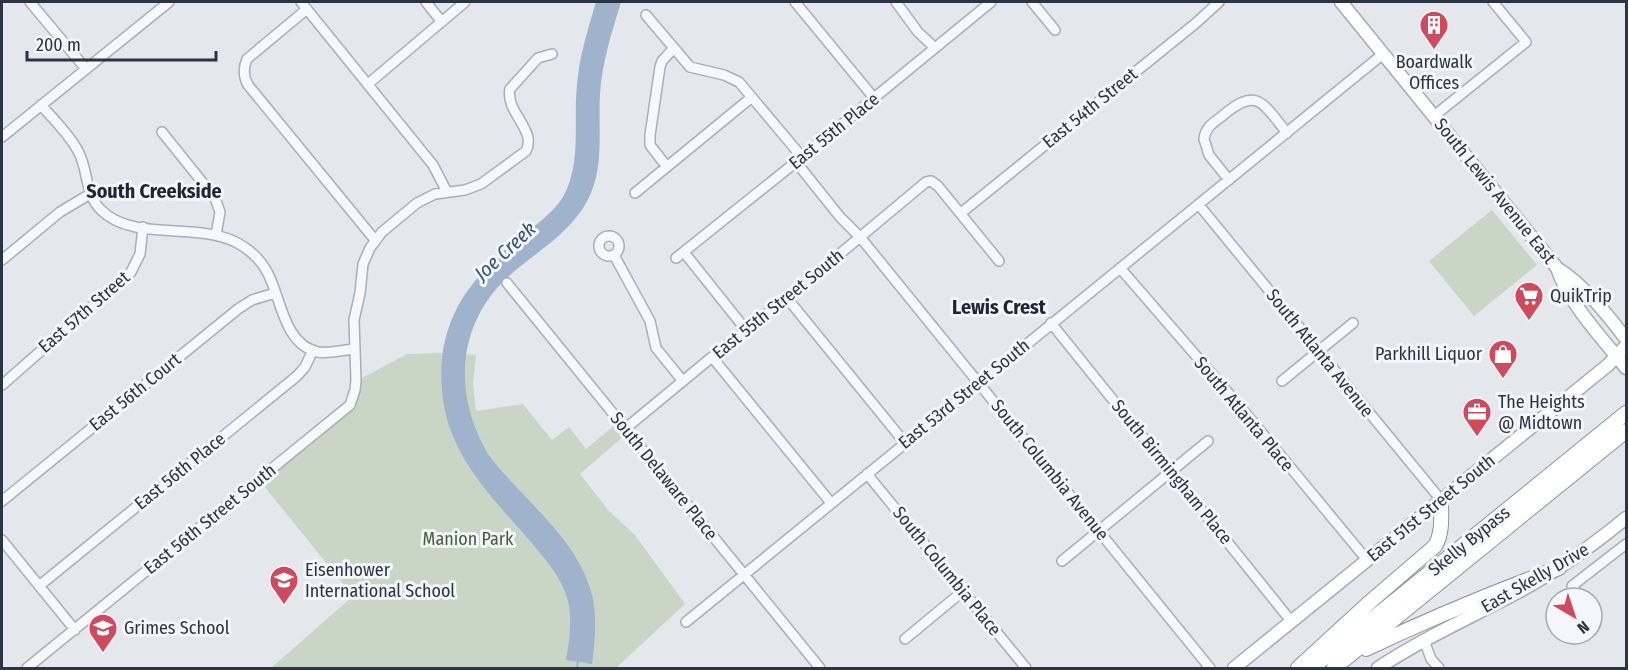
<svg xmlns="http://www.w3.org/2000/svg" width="1628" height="670" font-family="'Fira Sans Condensed',sans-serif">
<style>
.green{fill:#c9d6c5}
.water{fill:#9fb4cc}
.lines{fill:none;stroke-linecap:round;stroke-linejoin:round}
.stream{stroke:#9fb4cc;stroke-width:2}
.minor-casing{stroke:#a9aeb7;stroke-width:12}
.major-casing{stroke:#a3abb8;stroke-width:15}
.highway-casing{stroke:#8b94a3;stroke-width:16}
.minor{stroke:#f7f8fa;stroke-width:9}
.major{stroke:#fff;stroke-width:12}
.highway{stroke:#fff;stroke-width:14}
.labels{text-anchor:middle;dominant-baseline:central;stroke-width:6;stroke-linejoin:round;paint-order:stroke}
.poi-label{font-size:18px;fill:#2b3445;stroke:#f4f6f9;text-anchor:start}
.street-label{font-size:18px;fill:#2b3445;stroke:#f4f6f9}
.park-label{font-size:18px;fill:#3f6138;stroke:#f4f6f9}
.neighbourhood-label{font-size:20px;font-weight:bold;fill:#1d2536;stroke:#f4f6f9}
.water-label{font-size:20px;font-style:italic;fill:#34527a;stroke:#f4f6f9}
</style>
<rect width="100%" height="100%" fill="#e4e7ec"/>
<path class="green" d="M1492,210L1537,265L1474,316L1429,261Z
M443,353L476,355L473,385L476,411L523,404L552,440L569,427L586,449L615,425L624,436L580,474L609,511L635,535L685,604L616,668H271L353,596L264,486L263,480L350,410L357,400L360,379L407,354Z"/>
<path class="water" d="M596,2H621C612,32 602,62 600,94C598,127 604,162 591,193C575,231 538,250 509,276C456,324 453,395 488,454C523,501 580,539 593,599C597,620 595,642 592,664L566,660C569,643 572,624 569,606C565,581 546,560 530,541C491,496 447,454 442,391C436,323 467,281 517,240C532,227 552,215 563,197C582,163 573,122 577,85C579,57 588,29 596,2Z"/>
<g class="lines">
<path class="stream" d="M577,668L578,659"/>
<g class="minor-casing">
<path id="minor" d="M30,2L86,69
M301,2L433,165L447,192
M426,2L441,21
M795,2L874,98
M896,2L918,32L935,48
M1032,2L1055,30
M307,9L247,59C243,68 243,76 248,85L375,240
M646,15L690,67L724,75L739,82L802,157
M368,84L465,2
M41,105C54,120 69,134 78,151C89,171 84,193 101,210C135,244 205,219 244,247C253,253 261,261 266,270C281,294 282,344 318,352C329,354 343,350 354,349
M1434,116L1526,42L1493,2
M162,132L215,198L220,212L216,235
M2,137L169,2
M796,162L840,217L860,237L1210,668
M667,167L650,145V135L660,67L662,61L673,49
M1229,180L1209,155L1204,139C1205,128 1213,123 1221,117C1257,86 1262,102 1287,133
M635,193L752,97
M1199,205L1441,500
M961,213L1196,23L1219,2
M599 246a10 10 0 1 1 20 0a10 10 0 1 1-20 0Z
M614,255L650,321L656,348L682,380
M687,256L746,330
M676,258L796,162L991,2
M2,260L60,212L90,194
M1120,268L1243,410L1367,560
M507,283L820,668
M787,298L905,443
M1051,323L1291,621
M712,357L831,503
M1282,381L1353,323
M2,385L131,272L140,254L143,227
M626,428L712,357L787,298L926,182L931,181L938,186L999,261
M867,474L1026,668
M2,501L238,309L252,300L275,293
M2,540L75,630
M1062,561L1208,441
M39,586L297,376L305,367L313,350
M1581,598L1572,586L1626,544
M1592,612L1593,613
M686,622L1383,54
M905,639L963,591
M1424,640L1431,659L1439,668
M27,668L350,405L355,390L356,380L354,320L360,293L363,264L370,248L382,232L417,203L435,194L465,190L481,184L526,151C537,130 505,112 510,89L538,58L552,54"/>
</g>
<g class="major-casing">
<path id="major" d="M1341,2L1557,268C1584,285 1607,314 1626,339
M1557,268C1569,304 1603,339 1626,368
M1234,668L1608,365L1626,346
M1378,668C1422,639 1469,618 1516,593C1556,572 1592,546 1626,518"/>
</g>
<g class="highway-casing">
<path id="highway" d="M1366,649C1429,619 1494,592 1559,568
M1298,668L1371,601L1435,546C1443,533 1441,516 1441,500
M1312,668L1626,413
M1334,668L1626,431"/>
</g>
<use href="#minor" class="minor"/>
<use href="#major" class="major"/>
<use href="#highway" class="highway"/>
</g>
<defs>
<g id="building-pin" transform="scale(1.5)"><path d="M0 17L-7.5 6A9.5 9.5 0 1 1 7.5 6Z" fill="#d1495b" stroke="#f4f6f9"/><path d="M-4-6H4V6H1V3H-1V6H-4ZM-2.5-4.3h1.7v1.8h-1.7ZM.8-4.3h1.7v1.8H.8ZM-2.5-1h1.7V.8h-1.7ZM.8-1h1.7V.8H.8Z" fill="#fff"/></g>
<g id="supermarket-pin" transform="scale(1.5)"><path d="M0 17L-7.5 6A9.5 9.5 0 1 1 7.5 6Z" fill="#d1495b" stroke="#f4f6f9"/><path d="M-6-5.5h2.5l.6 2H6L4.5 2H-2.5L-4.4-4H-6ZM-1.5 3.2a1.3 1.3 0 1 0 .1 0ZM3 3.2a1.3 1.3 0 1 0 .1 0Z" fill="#fff"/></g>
<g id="shop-pin" transform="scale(1.5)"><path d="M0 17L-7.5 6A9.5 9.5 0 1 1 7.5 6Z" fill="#d1495b" stroke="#f4f6f9"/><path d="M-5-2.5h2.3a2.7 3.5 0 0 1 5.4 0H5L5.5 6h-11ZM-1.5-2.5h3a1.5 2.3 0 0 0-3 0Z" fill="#fff"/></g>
<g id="office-pin" transform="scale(1.5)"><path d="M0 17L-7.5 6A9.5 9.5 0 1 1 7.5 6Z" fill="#d1495b" stroke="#f4f6f9"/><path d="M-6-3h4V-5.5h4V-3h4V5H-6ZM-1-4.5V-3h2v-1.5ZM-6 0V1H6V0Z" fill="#fff"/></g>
<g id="school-pin" transform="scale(1.5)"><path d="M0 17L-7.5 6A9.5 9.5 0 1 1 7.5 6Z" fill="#d1495b" stroke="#f4f6f9"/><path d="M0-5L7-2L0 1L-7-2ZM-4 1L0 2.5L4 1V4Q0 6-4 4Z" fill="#fff"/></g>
</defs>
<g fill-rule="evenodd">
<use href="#building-pin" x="1434" y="25"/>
<use href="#supermarket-pin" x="1529" y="296"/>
<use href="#shop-pin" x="1503" y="354"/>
<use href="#office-pin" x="1477" y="412"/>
<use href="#school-pin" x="284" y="580"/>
<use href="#school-pin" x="103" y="628"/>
</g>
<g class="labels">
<g class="poi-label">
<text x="1434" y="62" text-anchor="middle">Boardwalk<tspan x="1434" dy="21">Offices</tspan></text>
<text x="1550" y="296">QuikTrip</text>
<text x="1482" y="354" text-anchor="end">Parkhill Liquor</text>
<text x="1498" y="402">The Heights<tspan x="1498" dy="21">@ Midtown</tspan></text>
<text x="305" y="570">Eisenhower<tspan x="305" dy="21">International School</tspan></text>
<text x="124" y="628">Grimes School</text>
</g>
<g class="street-label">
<text transform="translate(1090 108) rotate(-39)">East 54th Street</text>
<text transform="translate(834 131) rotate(-39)">East 55th Place</text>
<text transform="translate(1495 191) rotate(51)">South Lewis Avenue East</text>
<text transform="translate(778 304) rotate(-39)">East 55th Street South</text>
<text transform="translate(84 312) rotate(-41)">East 57th Street</text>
<text transform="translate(1320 353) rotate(51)">South Atlanta Avenue</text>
<text transform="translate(135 392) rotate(-39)">East 56th Court</text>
<text transform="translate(964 394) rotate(-39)">East 53rd Street South</text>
<text transform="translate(1244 414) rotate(50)">South Atlanta Place</text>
<text transform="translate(1050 470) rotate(51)">South Columbia Avenue</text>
<text transform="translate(180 471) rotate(-39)">East 56th Place</text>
<text transform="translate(1172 472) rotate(51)">South Birmingham Place</text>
<text transform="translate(664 476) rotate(51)">South Delaware Place</text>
<text transform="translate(1431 508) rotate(-39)">East 51st Street South</text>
<text transform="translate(210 519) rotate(-39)">East 56th Street South</text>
<text transform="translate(1469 541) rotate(-39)">Skelly Bypass</text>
<text transform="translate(947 571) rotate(51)">South Columbia Place</text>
<text transform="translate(1535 578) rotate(-30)">East Skelly Drive</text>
</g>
<g class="park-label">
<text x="468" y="539">Manion Park</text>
</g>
<g class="neighbourhood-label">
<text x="154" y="191">South Creekside</text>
<text x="999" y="307">Lewis Crest</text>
</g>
<g class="water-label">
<text transform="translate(505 251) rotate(-43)">Joe Creek</text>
</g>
</g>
<rect width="1628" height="670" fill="none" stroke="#2b3445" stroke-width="6"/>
<g transform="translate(1574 616) rotate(141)"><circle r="28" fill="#f4f6f9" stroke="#a4a8b1" stroke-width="1.5"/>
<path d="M0-4.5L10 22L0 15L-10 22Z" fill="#d1495b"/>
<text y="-9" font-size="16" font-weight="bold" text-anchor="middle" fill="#2b3445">N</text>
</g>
<path d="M27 51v9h189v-9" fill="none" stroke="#2b3445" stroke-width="3"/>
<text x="36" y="51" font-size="18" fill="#2b3445" stroke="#f4f6f9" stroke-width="4.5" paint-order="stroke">200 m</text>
</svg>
